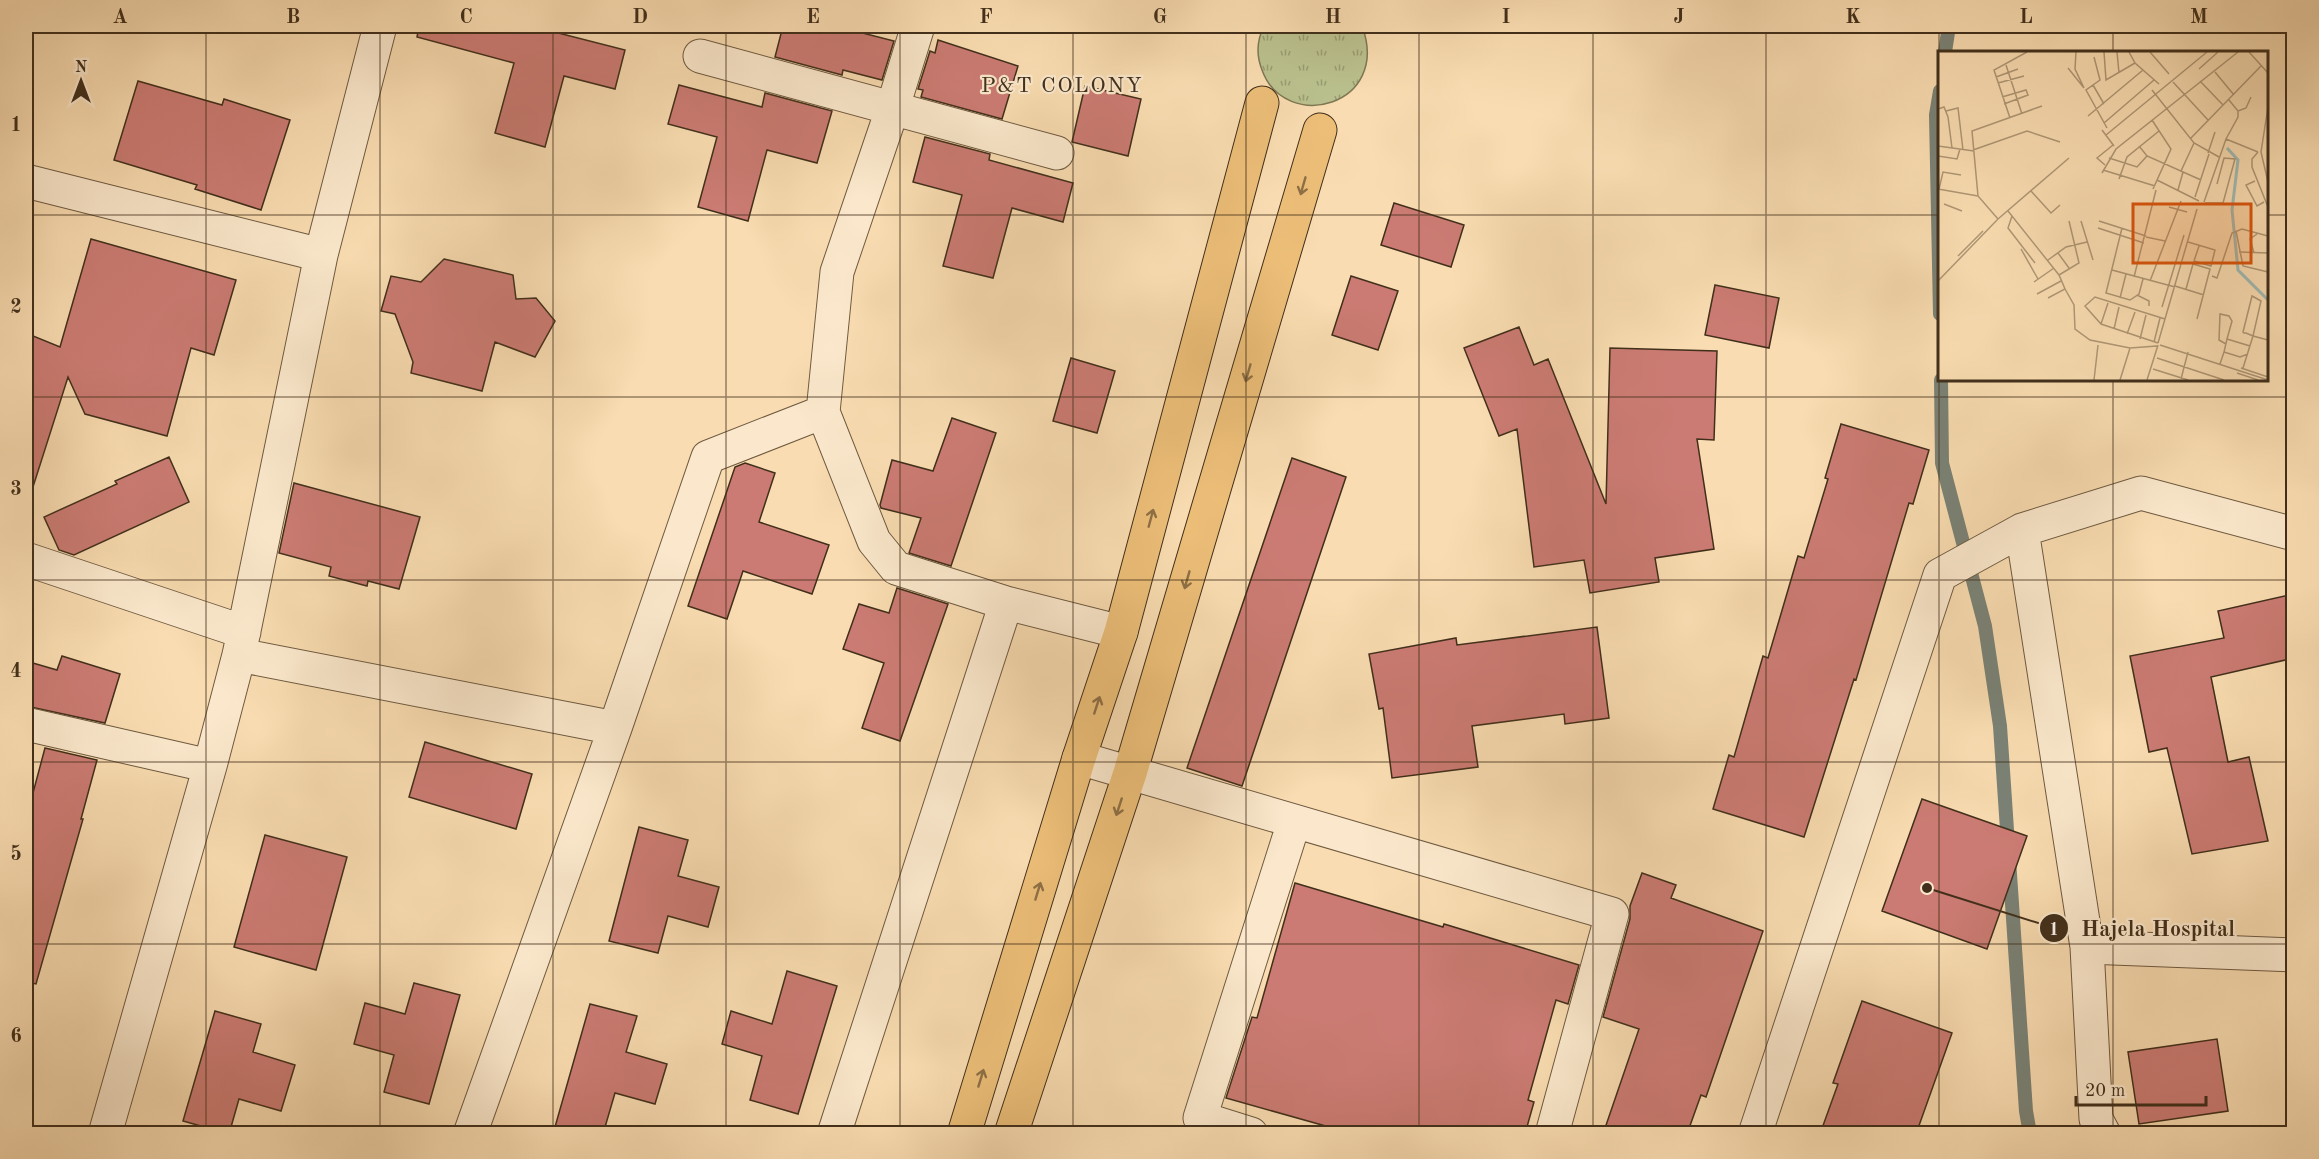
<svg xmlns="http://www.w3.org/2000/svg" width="2319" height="1159" font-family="'Old Standard TT',serif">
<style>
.grass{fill:url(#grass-tufts);stroke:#7e7854;stroke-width:1.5}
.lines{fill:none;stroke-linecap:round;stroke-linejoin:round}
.stream{stroke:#7a8276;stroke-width:14}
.building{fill:#cb7b73;stroke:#412f1b;stroke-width:1.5}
.minor-casing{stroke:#6f5a40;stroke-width:35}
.major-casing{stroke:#412f1b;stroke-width:35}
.minor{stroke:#fbe8cc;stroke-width:33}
.major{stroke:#ecbe78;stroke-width:33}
.oneway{stroke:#8e6f45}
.grid{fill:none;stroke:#412f1b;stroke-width:1.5;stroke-opacity:0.55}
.labels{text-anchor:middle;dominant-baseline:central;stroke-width:4.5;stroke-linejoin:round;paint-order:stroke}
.neighbourhood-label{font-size:22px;letter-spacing:1.5px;fill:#412f1b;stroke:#fbe8cc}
.inset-river{fill:none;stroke:#a0bab3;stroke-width:3}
.inset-road{fill:none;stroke:#af9775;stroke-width:1.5}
.view{fill:#d7550e;fill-opacity:0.15;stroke:#d7550e;stroke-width:3}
.inset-edge{fill:none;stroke:#412f1b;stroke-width:3}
.leader{fill:none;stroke:#412f1b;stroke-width:2}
.callout-dot{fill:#412f1b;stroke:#fbe8cc;stroke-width:2}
.mark-label{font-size:18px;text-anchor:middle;font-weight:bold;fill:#fff}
.callout-label{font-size:22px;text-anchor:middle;font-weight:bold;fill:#412f1b;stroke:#fbe8cc;stroke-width:4.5;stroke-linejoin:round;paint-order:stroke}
.neatline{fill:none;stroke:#412f1b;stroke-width:2}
.grid-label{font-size:20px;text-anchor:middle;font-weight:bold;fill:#412f1b}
</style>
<defs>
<pattern id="grass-tufts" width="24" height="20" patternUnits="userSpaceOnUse" patternTransform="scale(1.5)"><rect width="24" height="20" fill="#bac18e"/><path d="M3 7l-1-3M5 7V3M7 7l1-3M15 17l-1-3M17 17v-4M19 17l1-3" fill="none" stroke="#999d73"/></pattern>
</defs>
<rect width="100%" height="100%" fill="#f9dcb1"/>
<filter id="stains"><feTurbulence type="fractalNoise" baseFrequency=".00333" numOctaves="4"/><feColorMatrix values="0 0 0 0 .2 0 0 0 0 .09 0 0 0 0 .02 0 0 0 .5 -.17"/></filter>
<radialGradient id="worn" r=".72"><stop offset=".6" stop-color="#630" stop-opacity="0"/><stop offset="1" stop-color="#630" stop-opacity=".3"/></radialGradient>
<path class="grass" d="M1264,26H1362C1392,106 1285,134 1262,70C1256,55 1257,40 1264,26Z"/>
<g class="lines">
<path class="stream" d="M1945,52L1949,26
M1940,91L1936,115L1940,314
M1941,380L1942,463L1985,626L2000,726L2026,1111L2030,1134"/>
</g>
<path class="building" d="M419,26H531L625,50L615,89L564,76L545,147L495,133L514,63L417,37Z
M783,26H835L894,41L882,80L843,70L842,75L775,57Z
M938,40L1018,66L1002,119L921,97L923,90L918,89L930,51L935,53Z
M138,81L222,105L224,99L290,120L261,210L195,189L197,185L114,160Z
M679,85L762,107L765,93L832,111L817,163L767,150L748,221L698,207L717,137L668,124Z
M1085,86L1141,99L1128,156L1072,142Z
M925,137L990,154L989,160L1073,183L1063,222L1012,208L993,278L943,266L962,195L913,182Z
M1394,203L1464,225L1451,267L1381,245Z
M91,239L236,280L214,355L191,348L167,436L85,414L68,377L33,487L26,486V333L60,347Z
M444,259L513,275L516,299L536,298L555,321L535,357L495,342L482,391L411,373L413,362L395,314L381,311L391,276L421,282Z
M1351,276L1398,291L1378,350L1332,335Z
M1715,285L1779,298L1769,348L1705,335Z
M1519,327L1534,365L1548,359L1606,504L1610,348L1717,351L1714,440L1697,439L1714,549L1655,558L1659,582L1590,593L1584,560L1534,567L1517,429L1499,436L1464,348Z
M1071,358L1115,371L1097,433L1053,421Z
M952,418L996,433L951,566L909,553L921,518L881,508L880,505L892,460L933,471Z
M1841,424L1929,450L1913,504L1909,503L1856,680L1854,679L1804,837L1713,809L1729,755L1734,757L1763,656L1768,658L1798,556L1804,558L1828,479L1825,478Z
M169,457L189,502L74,555L59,550L44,517L117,484L115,481Z
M1292,458L1346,477L1242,786L1187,768Z
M745,463L775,473L759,522L829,545L812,594L743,571L727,619L688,606L735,467Z
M294,483L420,517L399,589L368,581L367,586L329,576L331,567L279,553Z
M897,588L948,604L900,741L862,728L884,663L843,649L859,604L889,613Z
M2294,594V658L2211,677L2228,762L2249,757L2268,841L2192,854L2167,748L2149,752L2130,656L2224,638L2218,611Z
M1597,627L1609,718L1565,724L1564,714L1472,726L1478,767L1392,778L1383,708L1379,709L1369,654L1456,638L1457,645Z
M62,656L120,674L105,723L26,706V661L57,670Z
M425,742L532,774L516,829L409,797Z
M45,748L97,760L81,819H83L36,984L26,982V819Z
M1922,799L2027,836L1987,949L1882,911Z
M639,827L688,840L678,876L719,887L708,927L668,916L658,953L609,941Z
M265,835L347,857L316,970L234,947Z
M1642,873L1676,885L1671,898L1763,931L1706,1097L1701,1095L1687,1134H1603L1639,1029L1603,1017L1630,919V906Z
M1295,883L1443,927L1444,924L1579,965L1568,1004L1556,1000L1528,1100L1534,1102L1525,1134H1354L1226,1098L1252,1017L1257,1018Z
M787,971L837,986L798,1114L750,1100L762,1056L722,1044L731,1011L772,1024Z
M414,983L460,995L429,1104L384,1092L394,1055L354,1044L365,1003L405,1014Z
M1862,1001L1952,1033L1916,1134H1820L1838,1084L1833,1083Z
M590,1004L637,1016L626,1052L667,1064L655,1104L615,1093L603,1134H553Z
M215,1011L261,1024L253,1052L295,1065L281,1111L239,1099L229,1134L183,1121Z
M2217,1039L2228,1111L2139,1124L2128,1052Z"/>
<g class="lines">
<g class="minor-casing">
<path id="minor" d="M700,56L1057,153
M26,181L321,255
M823,412L874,541L896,568L1006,603L1121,632
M2022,530L2087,947L2096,1119L2104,1134
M26,559L244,632
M239,655L615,728
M26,724L210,766
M1079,758L1612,914L1552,1134
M2087,947L2294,955
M105,1134L210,766L239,655L321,255L380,26
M470,1134L615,728L708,457L823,412L837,272L892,110L918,26
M834,1134L1006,603
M1251,1134L1200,1118L1294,822
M1755,1134L1940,575L2022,530L2141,493L2294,534"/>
</g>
<g class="major-casing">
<path id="major" d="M964,1134L1079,758L1121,632L1262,103
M1011,1134L1130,773L1320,130"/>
</g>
<use href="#minor" class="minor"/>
<use href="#major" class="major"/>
</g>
<defs><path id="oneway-shaft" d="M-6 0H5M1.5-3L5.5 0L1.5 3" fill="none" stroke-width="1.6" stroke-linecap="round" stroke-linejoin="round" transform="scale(1.5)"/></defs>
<g class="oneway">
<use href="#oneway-shaft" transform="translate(1303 186) rotate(106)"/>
<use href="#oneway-shaft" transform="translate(1248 373) rotate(106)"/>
<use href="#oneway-shaft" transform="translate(1151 518) rotate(-75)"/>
<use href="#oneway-shaft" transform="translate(1187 580) rotate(106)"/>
<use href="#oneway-shaft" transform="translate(1097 705) rotate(-72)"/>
<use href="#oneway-shaft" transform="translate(1119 807) rotate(108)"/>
<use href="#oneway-shaft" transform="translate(1038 891) rotate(-73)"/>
<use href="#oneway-shaft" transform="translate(981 1078) rotate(-73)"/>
</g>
<path class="grid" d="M206,26V1134M380,26V1134M553,26V1134M726,26V1134M900,26V1134M1073,26V1134M1246,26V1134M1419,26V1134M1593,26V1134M1766,26V1134M1939,26V1134M2113,26V52M26,215H1940M2266,215H2294M2113,380V1134M26,397H2294M26,580H2294M26,762H2294M26,944H2294"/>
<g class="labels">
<g class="neighbourhood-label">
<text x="1062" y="86">P&amp;T COLONY</text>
</g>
</g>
<g transform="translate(1938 51)">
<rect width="330" height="330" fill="#f9dcb1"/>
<path class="inset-river" d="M289,97L300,109L294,159L300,219L330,249"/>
<path class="inset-road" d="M138,1L137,18L146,37M166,1L168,29L197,12M179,1L181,22M191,1L197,12L221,33M212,1L231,23M311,1L330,22M156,6L162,29L148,39L169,77M68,14L84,63M130,17L146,37M261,18L280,1M277,21L296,44M58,26L80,18M262,30L285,54M235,31L270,69M60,32L86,25M155,34L166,53M214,39L256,92L281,106M64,46L88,39L90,44L66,53M330,56L323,101L330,131M0,58L6,56L10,66L14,97M8,60L20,57L25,99M300,60L308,57L313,46M150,65L205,19M72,67L56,19L89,1M214,69L233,98L215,138M166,72L216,29M164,79L176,95M168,84L269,1M253,87L323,15M288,88L320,101M0,95L36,100M201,95L209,105L263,129M35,99L89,80L122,91M320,101L314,108V116L330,156M270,102L277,81M0,105L19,108L22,98M171,107L199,116L209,105M167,114L159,107L175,94M165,119L217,135M243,120L256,92M164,122L178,98L300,1M181,128L189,106L221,80M219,129L261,150M317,130L308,134L319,155L326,151M0,138L40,145M1,138L5,121L23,124M240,139L245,121M93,140L113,162L122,154M257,146L271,103M266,151L288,88L300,66V60L291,49M267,152H285L297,108L286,107L279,133M6,153L24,160M231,156L249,161M70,160L121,224L127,238L110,247M74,165L70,177L97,212M60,168L40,145L34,80L104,55M143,170L155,209M161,170L208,185M160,177L206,192M184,177L168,242L192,249L201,243L205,228M298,180L305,215L330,221M208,186L227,190M250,191L277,199L273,215L256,210L261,195M83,198L100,228M301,201L330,202M120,202L131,217M316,202L312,188L319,183M20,205L45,180M110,209L128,196L149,191M174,219L237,236M121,224L141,212L131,170M274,225L279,227L294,182L304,178L330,185M196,226L218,139M0,230L60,168L131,107M212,230L243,150M96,231L116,217M237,235L266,244M127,238L136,254L137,278L152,289L192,297L219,295M248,238L255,213L272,218L259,268M99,243L123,230M199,244L211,250V255M182,247L188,223M224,256L246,184M163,273L170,252M176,278L181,256M189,283L197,261M202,288L208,264M289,288L312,295M216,291L222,267M220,292L163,273L147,255L157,246L227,268M220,292L259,158M222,294L330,329M286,301L302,306L310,303M219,307L286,329M282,313L286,301L289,288L294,270L291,265L282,263L281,289L288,293M303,317L330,326M305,317L315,285L323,250L314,245L305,281L306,282H308L315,285L330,289M215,318L250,329M299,322L320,329M243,328L250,301M156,329L160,294M182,329L192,297M209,329L220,294"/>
<path class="view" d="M195,153H313V212H195Z"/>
<rect width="330" height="330" class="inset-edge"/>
</g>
<path class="leader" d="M1927 888L2054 928"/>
<g class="callout-dot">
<circle cx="1927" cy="888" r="6"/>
<circle cx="2054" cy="928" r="15"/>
</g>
<g class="mark-label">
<text x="2054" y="935">1</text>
</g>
<g class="callout-label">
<text x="2158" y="936">Hajela Hospital</text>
</g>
<rect width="2319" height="1159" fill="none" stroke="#f9dcb1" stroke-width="66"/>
<g transform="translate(81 81)" stroke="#fbe8cc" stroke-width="4.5" paint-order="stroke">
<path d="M0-4.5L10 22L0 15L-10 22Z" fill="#412f1b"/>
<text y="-9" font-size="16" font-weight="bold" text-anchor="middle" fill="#412f1b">N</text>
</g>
<path d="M2076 1096v9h130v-9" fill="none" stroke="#412f1b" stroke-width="3"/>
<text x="2085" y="1096" font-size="18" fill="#412f1b" stroke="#fbe8cc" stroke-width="4.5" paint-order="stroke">20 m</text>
<rect x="33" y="33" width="2253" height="1093" class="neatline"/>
<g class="grid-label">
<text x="120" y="23">A</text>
<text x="293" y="23">B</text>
<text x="466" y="23">C</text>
<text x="640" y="23">D</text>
<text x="813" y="23">E</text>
<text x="986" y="23">F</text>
<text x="1160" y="23">G</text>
<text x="1333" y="23">H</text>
<text x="1506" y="23">I</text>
<text x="1679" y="23">J</text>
<text x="1853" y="23">K</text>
<text x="2026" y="23">L</text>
<text x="2199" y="23">M</text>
<text x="16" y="131">1</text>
<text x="16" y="313">2</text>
<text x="16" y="495">3</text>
<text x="16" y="677">4</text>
<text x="16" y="860">5</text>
<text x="16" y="1042">6</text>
</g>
<rect width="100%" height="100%" filter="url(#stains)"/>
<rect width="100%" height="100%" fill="url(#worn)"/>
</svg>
